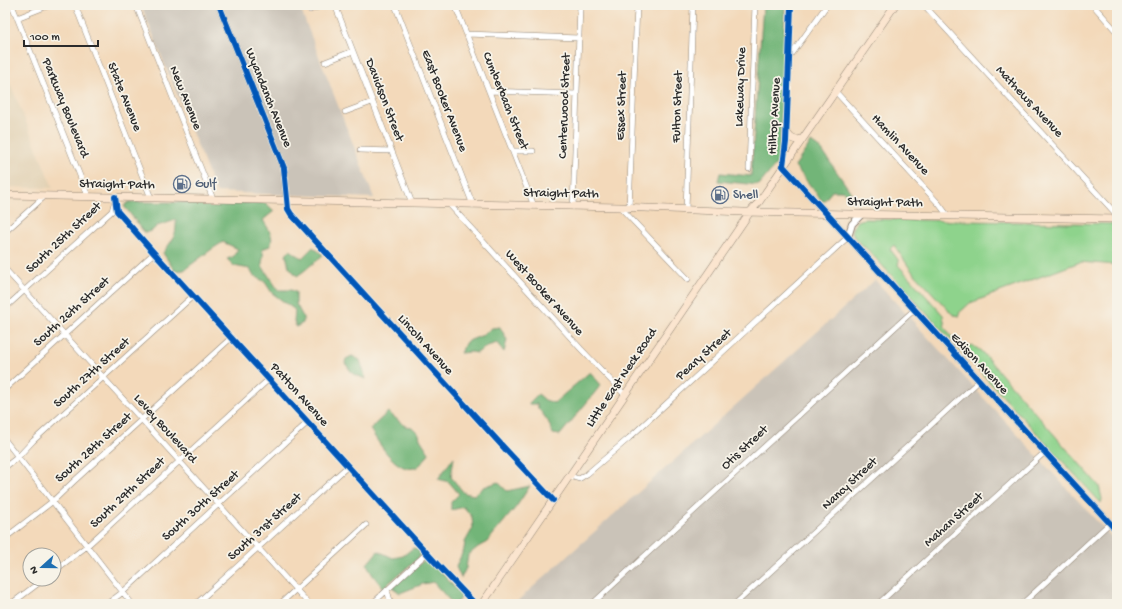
<svg xmlns="http://www.w3.org/2000/svg" width="1122" height="609" font-family="'Gochi Hand',sans-serif">
<style>
.built{fill:#e2d1b4}
.industrial{fill:#cac3b8}
.green{fill:#8ed38c;stroke:#5c7f5c}
.forest{fill:#72b578;stroke:#4e7052}
.lines{fill:none;stroke-linecap:round;stroke-linejoin:round}
.minor-casing{stroke:#8f8272;stroke-width:6}
.tertiary-casing{stroke:#8f8272;stroke-width:8}
.secondary-casing{stroke:#8f8272;stroke-width:8}
.minor{stroke:#fff;stroke-width:5}
.tertiary{stroke:#fff;stroke-width:6}
.secondary{stroke:#fbe5cf;stroke-width:7}
.cycleway-casing{stroke:#f7f3e8;stroke-width:8}
.cycleway{stroke:#0057b8;stroke-width:6}
.labels{text-anchor:middle;dominant-baseline:central;stroke-width:3.5;stroke-linejoin:round;paint-order:stroke}
.street-label{font-size:13px;fill:#2b2b2b;stroke:#f7f3e8}
.service-label{font-size:13px;fill:#4e5e75;stroke:#f7f3e8;text-anchor:start}
</style>
<rect width="100%" height="100%" fill="#f7f3e8"/>
<filter id="ink" filterUnits="userSpaceOnUse"><feTurbulence type="fractalNoise" baseFrequency=".025" numOctaves="2"/><feDisplacementMap in="SourceGraphic" scale="8" xChannelSelector="R" yChannelSelector="G"/><feConvolveMatrix kernelMatrix="1 2 1 2 8 2 1 2 1" color-interpolation-filters="sRGB"/></filter>
<filter id="wash" filterUnits="userSpaceOnUse"><feTurbulence type="fractalNoise" baseFrequency=".012" numOctaves="4" result="noise"/><feDisplacementMap in="SourceGraphic" scale="16" xChannelSelector="R" yChannelSelector="G"/><feGaussianBlur stdDeviation="0.9" result="paint"/><feColorMatrix in="noise" values="0 0 0 0 0 0 0 0 0 0 0 0 0 0 0 0 0 1.4 0 .05"/><feComposite in="paint" operator="in"/></filter>
<g filter="url(#wash)">
<rect width="100%" height="100%" fill="#f3d9ba"/>
<path class="built" d="M5,71L53,188L5,187Z"/>
<path class="industrial" d="M141,5H299L374,198L216,192Z
M875,280L1117,543V604H514Z"/>
<path class="green" d="M864,219L1117,224V265L1080,262L970,303L959,313L960,316L954,315L951,313L911,270L894,245L890,249L899,261L898,265L943,315L945,328L956,343L964,347L972,345L981,351L1099,486L1102,499L1101,503L868,250C860,243 852,239 852,228L858,221Z"/>
<path class="forest" d="M763,5H785L780,156L779,161L759,185L718,181L720,173L751,176Z
M811,142L821,149L852,194L841,191H832L823,202L795,166Z
M129,202L266,203L274,211L263,220C268,229 275,236 270,246L262,249C265,259 262,257 262,265C262,267 276,286 278,290H291L296,292V304L303,317V323L296,327L294,321L295,310L272,293L265,282L253,275L250,269L234,266L227,259L233,257L238,249L223,242L212,249L184,270L175,271L163,253C172,240 177,237 176,220L157,226L153,230L145,233L124,206Z
M313,247L323,255L304,271L297,276L289,267L286,255L290,250L302,258Z
M500,327L507,340L504,352L497,343L487,346L477,353L471,352L460,353L466,342L483,335L492,328Z
M352,356L360,360L366,379L353,374L345,363L346,359Z
M590,372L601,385L560,435L553,434L548,421L538,408L537,404H528L538,394L545,400L554,403Z
M388,412L405,426L412,427L419,434L420,439L429,453C426,458 422,464 417,467C398,476 378,442 370,429Z
M454,457L451,477L464,493L474,495L484,487L498,482L507,491L530,486L516,507L487,542L478,547L468,555L466,568L461,578L456,567L464,549L465,542L473,528L472,517L464,507L451,510V502L459,494L449,482L438,479Z
M413,548L419,550L420,555L416,560L383,588L372,574L367,564L378,551L393,558L403,556Z
M426,560L431,561L459,592L462,596L459,601L453,604L433,582L423,584L400,593L392,587L423,561Z"/>
</g>
<g filter="url(#ink)">
<g class="lines">
<g class="minor-casing">
<path id="minor" d="M12,5L88,196
M75,5L151,198
M136,5L213,199
M335,5L412,203
M395,5L473,205
M455,5L534,206
M924,5L1117,215
M1093,5L1117,32
M310,10L323,5
M17,18L50,5
M467,34L579,38
M789,58L827,5
M325,62L353,51
M489,91L577,94
M835,91L939,204L948,216
M345,112L372,102
M360,150L392,151
M513,151H533
M783,165L786,142L791,5
M749,169L755,5
M115,197L117,211L154,253L434,561L475,604
M287,201L288,209L291,214L507,451L553,500
M449,204L581,349L625,395
M573,207L580,5
M620,207L688,279
M629,209L637,5
M686,210L693,5
M5,232L45,196
M5,269L309,604
M5,308L112,211L115,200
M5,389L154,253
M5,440L132,604
M5,467L18,457L33,441L193,296
M570,476L579,479L587,474L629,438L848,237
M5,538L53,501L73,482L231,338
M54,571L87,546L269,379
M387,590L391,604
M11,604L44,579
M107,604L123,592L308,422
M196,604L348,466
M280,604L366,525
M372,604L427,553
M592,604L914,310
M735,604L979,381
M878,604L1045,452
M1022,604L1110,523"/>
</g>
<g class="tertiary-casing">
<path id="tertiary" d="M219,5L284,168L287,201
M783,166L1117,531
M848,237L852,224L862,214"/>
</g>
<g class="secondary-casing">
<path id="secondary" d="M787,133C791,139 794,141 801,139
M5,195L412,203L620,207L743,212L1117,219
M482,604L750,212L759,202L895,5"/>
</g>
<use href="#minor" class="minor"/>
<use href="#tertiary" class="tertiary"/>
<use href="#secondary" class="secondary"/>
<g class="cycleway-casing">
<path id="cycleway" d="M219,5L284,168L288,209L291,214L507,451L553,500
M791,5L786,142L783,166L1117,531
M115,197L117,211L154,253L434,561L475,604"/>
</g>
<use href="#cycleway" class="cycleway"/>
</g>
</g>
<defs>
<g id="fuel-ring" transform="scale(0.9)"><circle r="9.5" fill="#f7f3e8" stroke="#5c6f8a" stroke-width="1.5"/><path d="M-5.5-6h7V0h2V4h1.3V-2.5L3-4.5l.8-.8L6-3V5H2.5V1h-1V6h-7ZM-4.2-4.7v3.2H.2V-4.7Z" fill="#5c6f8a"/></g>
</defs>
<g fill-rule="evenodd">
<use href="#fuel-ring" x="182" y="184"/>
<use href="#fuel-ring" x="720" y="195"/>
</g>
<g class="labels">
<g class="street-label">
<text transform="translate(741 87) rotate(-88)">Lakeway Drive</text>
<text transform="translate(124 97) rotate(68)">State Avenue</text>
<text transform="translate(185 98) rotate(68)">New Avenue</text>
<text transform="translate(268 98) rotate(68)">Wyandanch Avenue</text>
<text transform="translate(384 100) rotate(69)">Davidson Street</text>
<text transform="translate(444 101) rotate(69)">East Booker Avenue</text>
<text transform="translate(505 101) rotate(68)">Cumberbach Street</text>
<text transform="translate(1029 102) rotate(47)">Mathews Avenue</text>
<text transform="translate(565 106) rotate(-88)">Centerwood Street</text>
<text transform="translate(622 106) rotate(-88)">Essex Street</text>
<text transform="translate(678 107) rotate(-88)">Fulton Street</text>
<text transform="translate(65 108) rotate(68)">Parkway Boulevard</text>
<text transform="translate(775 116) rotate(-87)">Hilltop Avenue</text>
<text transform="translate(900 145) rotate(47)">Hamlin Avenue</text>
<text transform="translate(117 185) rotate(1)">Straight Path</text>
<text transform="translate(561 194) rotate(1)">Straight Path</text>
<text transform="translate(885 203) rotate(1)">Straight Path</text>
<text transform="translate(64 238) rotate(-43)">South 25th Street</text>
<text transform="translate(544 293) rotate(48)">West Booker Avenue</text>
<text transform="translate(72 312) rotate(-42)">South 26th Street</text>
<text transform="translate(425 345) rotate(48)">Lincoln Avenue</text>
<text transform="translate(704 355) rotate(-42)">Peary Street</text>
<text transform="translate(979 364) rotate(47)">Edison Avenue</text>
<text transform="translate(92 373) rotate(-42)">South 27th Street</text>
<text transform="translate(622 378) rotate(-56)">Little East Neck Road</text>
<text transform="translate(299 395) rotate(48)">Patton Avenue</text>
<text transform="translate(165 429) rotate(48)">Levey Boulevard</text>
<text transform="translate(94 448) rotate(-42)">South 28th Street</text>
<text transform="translate(745 448) rotate(-43)">Otis Street</text>
<text transform="translate(850 484) rotate(-43)">Nancy Street</text>
<text transform="translate(128 493) rotate(-43)">South 29th Street</text>
<text transform="translate(201 506) rotate(-42)">South 30th Street</text>
<text transform="translate(954 520) rotate(-42)">Mahan Street</text>
<text transform="translate(265 527) rotate(-42)">South 31st Street</text>
</g>
<g class="service-label">
<text x="195" y="184">Gulf</text>
<text x="733" y="195">Shell</text>
</g>
</g>
<rect width="1122" height="609" fill="none" stroke="#f7f3e8" stroke-width="20"/>
<g transform="translate(42 567) rotate(249)"><circle r="19" fill="#f7f3e8" stroke="#a5a39c"/>
<path d="M0-3L7 15L0 10L-7 15Z" fill="#1f6fb2"/>
<text y="-6" font-size="11" font-weight="bold" text-anchor="middle" fill="#2b2b2b">N</text>
</g>
<path d="M24 40v6h74v-6" fill="none" stroke="#2b2b2b" stroke-width="2"/>
<text x="30" y="40" font-size="12" fill="#2b2b2b" stroke="#f7f3e8" stroke-width="3" paint-order="stroke">100 m</text>
</svg>
